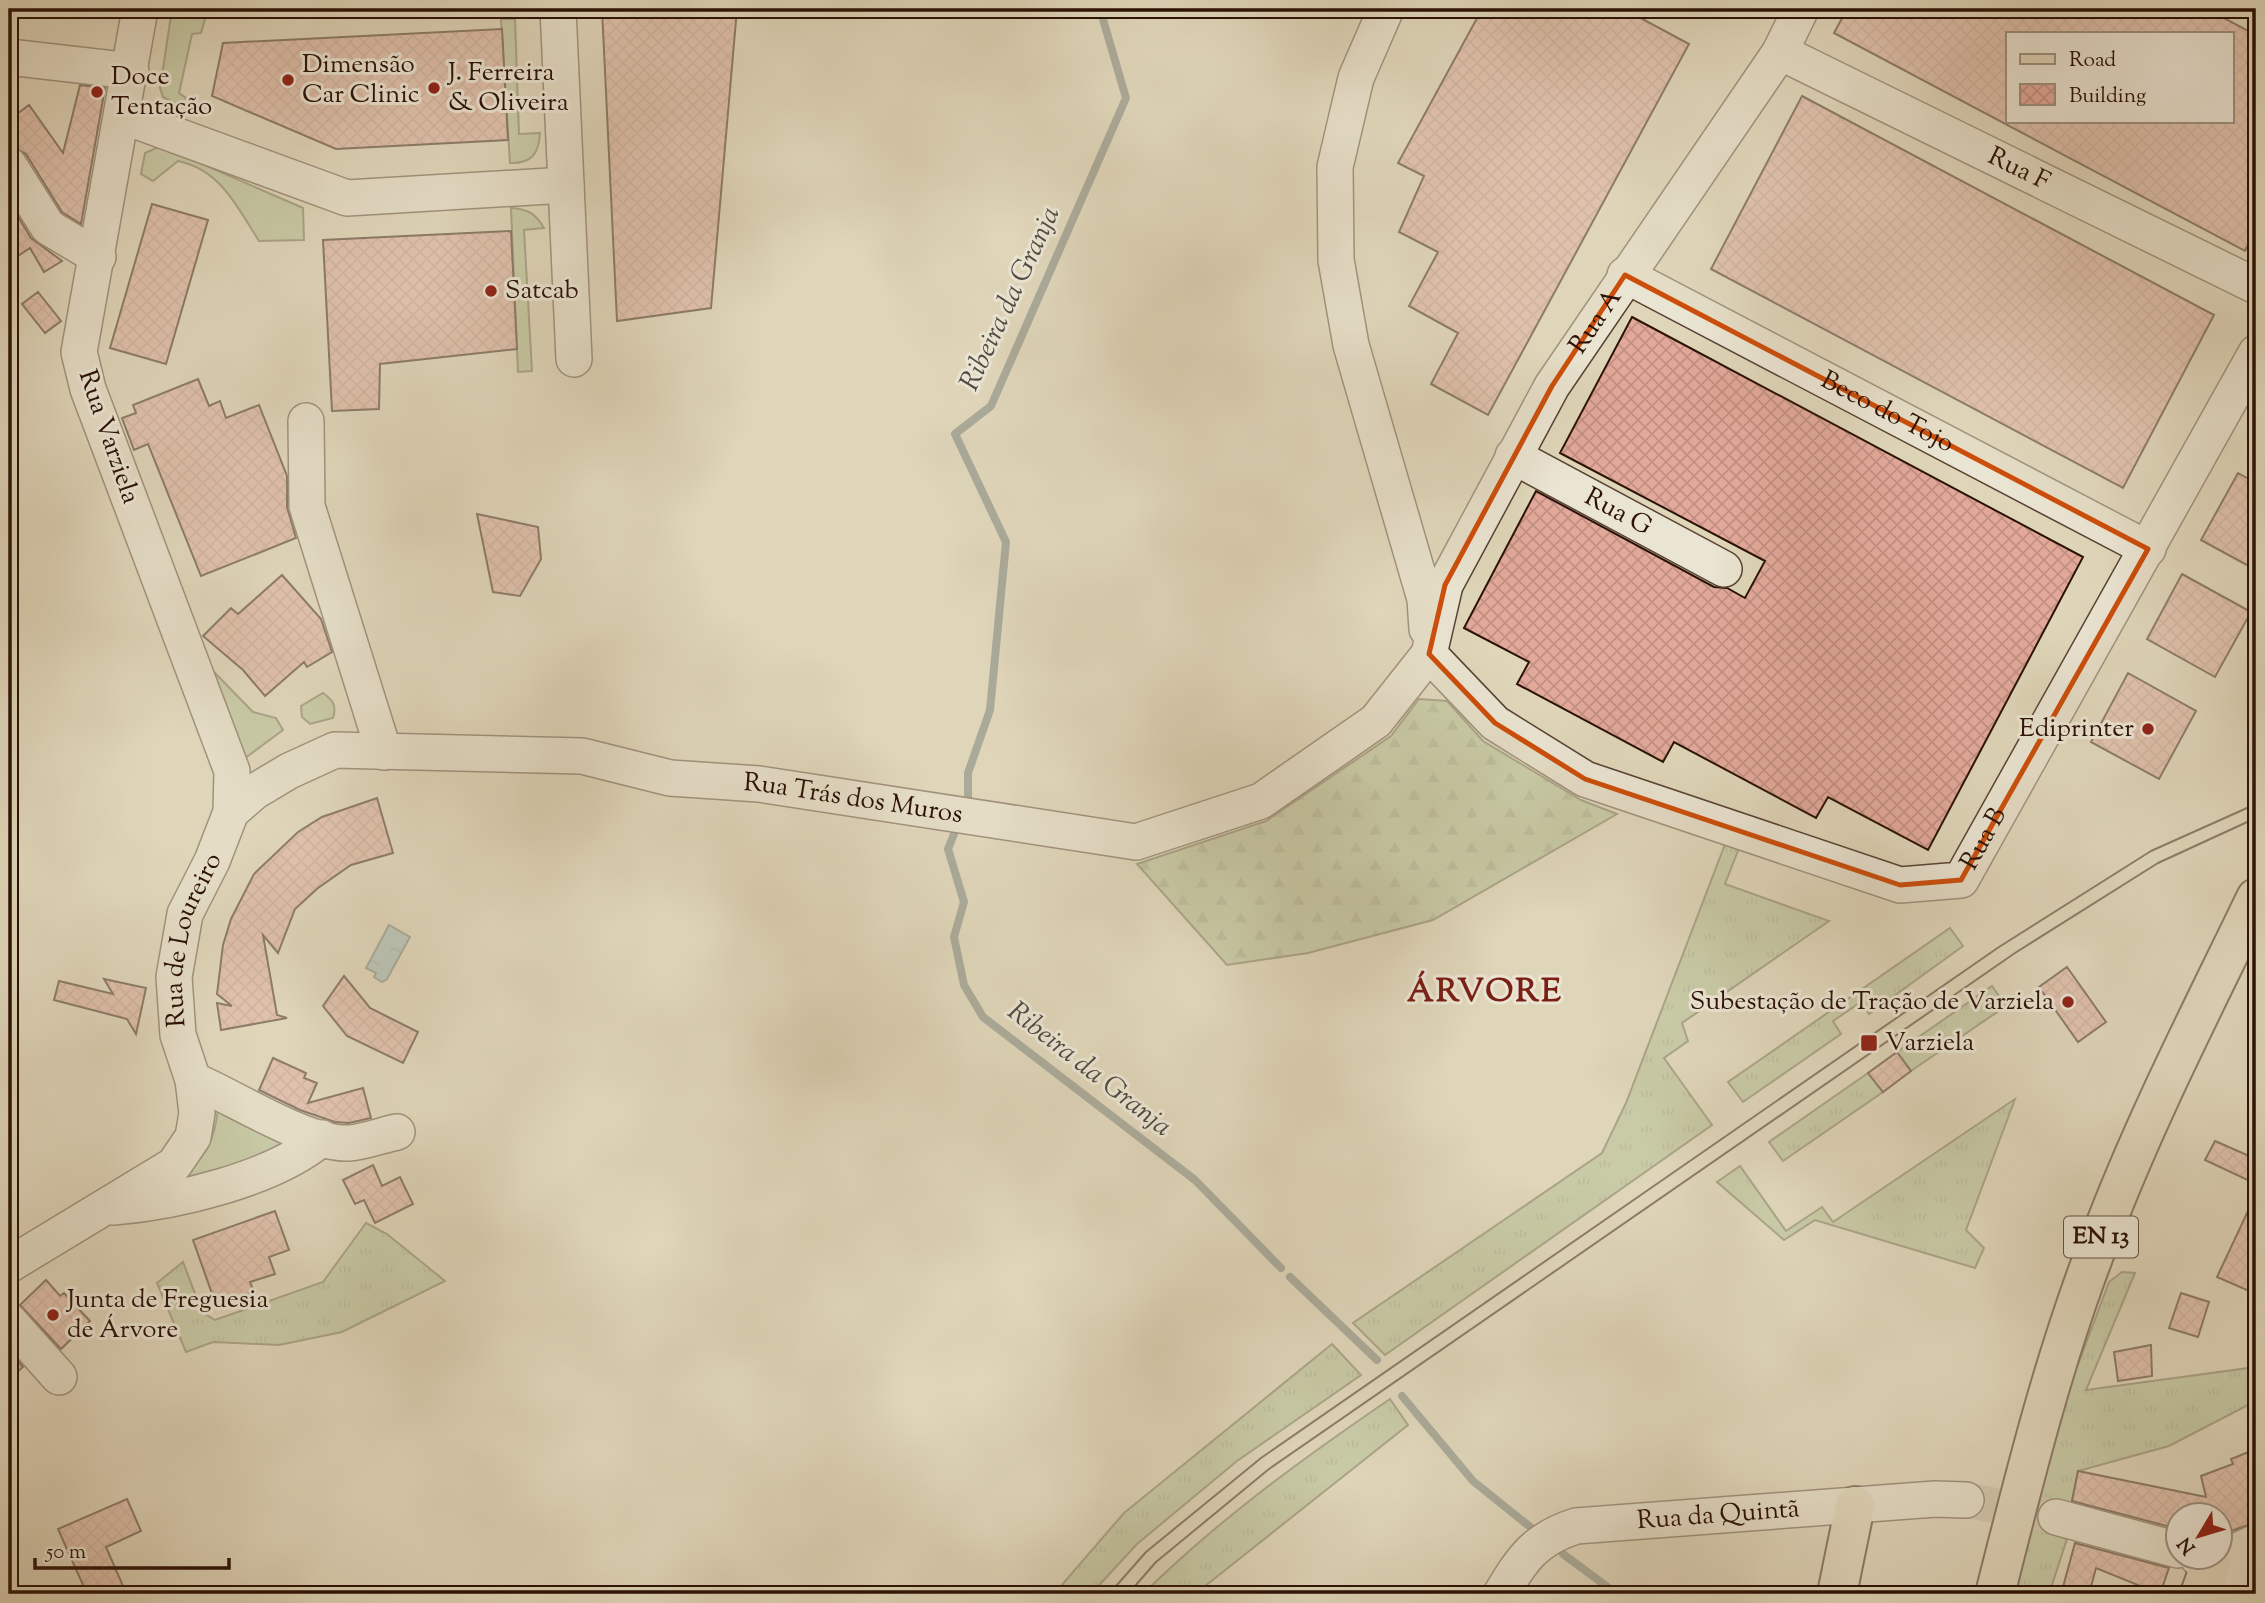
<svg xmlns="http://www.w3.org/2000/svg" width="2265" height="1603" font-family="'Sorts Mill Goudy',serif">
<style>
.grass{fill:url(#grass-tufts);stroke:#6e684c;stroke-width:2}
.forest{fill:url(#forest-firs);stroke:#6e684c;stroke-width:2}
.garden{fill:#b0be91;stroke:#6e684c;stroke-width:2}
.water{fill:url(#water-ripples);stroke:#6b7571;stroke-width:2}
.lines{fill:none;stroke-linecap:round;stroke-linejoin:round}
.stream{stroke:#6b7571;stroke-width:8}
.building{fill:url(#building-cross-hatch);stroke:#2b1106;stroke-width:2;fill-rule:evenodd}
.minor-tunnel{stroke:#c4b89e;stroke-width:35;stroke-dasharray:35 18;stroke-linecap:butt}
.minor-casing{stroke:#584233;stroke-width:38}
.major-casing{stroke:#2b1106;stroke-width:42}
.minor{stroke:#eae4d2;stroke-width:35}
.major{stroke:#dfd6b9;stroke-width:38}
.tram{stroke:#2b1106;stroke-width:2}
.marked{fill:none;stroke:#cc4e0b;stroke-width:5;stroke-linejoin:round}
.poi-dot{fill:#8f2418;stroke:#eae4d2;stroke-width:2.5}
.labels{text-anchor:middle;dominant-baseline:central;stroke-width:6;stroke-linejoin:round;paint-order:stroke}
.shield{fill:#eae4d2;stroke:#645043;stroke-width:2}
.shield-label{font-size:24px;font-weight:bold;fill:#2b1106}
.poi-label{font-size:26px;fill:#2b1106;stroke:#eae4d2;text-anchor:start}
.street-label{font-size:26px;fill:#2b1106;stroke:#eae4d2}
.water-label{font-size:28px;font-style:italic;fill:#504b44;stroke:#eae4d2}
.district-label{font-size:33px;font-weight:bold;letter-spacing:2px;fill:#7a1f14;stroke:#eae4d2}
</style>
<defs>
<pattern id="grass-tufts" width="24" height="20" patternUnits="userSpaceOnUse" patternTransform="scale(1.75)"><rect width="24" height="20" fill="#b0be91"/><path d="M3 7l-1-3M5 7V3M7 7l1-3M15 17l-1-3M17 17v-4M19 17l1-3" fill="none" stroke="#98a27c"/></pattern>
<pattern id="forest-firs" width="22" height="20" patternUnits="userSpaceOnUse" patternTransform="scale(1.75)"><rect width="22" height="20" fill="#b0be91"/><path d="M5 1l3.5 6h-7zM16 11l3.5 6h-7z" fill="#98a27c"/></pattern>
<pattern id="water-ripples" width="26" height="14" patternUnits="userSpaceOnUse" patternTransform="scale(1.75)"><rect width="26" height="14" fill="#96b7b8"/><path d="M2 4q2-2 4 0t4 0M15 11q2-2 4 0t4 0" fill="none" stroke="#819c9d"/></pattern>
<pattern id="building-cross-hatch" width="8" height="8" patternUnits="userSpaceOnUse" patternTransform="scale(1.75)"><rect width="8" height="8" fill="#e2a99a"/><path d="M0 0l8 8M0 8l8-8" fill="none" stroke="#c29083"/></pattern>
</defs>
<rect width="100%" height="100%" fill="#dfd6b9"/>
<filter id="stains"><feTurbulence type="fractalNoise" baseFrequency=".00286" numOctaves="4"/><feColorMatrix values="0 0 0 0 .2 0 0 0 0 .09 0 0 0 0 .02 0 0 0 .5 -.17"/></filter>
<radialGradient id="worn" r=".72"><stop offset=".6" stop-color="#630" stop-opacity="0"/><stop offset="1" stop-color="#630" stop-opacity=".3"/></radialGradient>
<path class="grass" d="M1727,839L1741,843L1725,884L1829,921L1682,1023L1688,1041L1664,1058L1712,1125L1385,1355L1353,1323L1602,1153L1626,1103Z
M1950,928L1963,946L1869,1014L1861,1002L1833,1021L1841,1034L1743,1102L1728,1082Z
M1992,986L2006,1006L1911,1071L1897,1052Z
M1868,1073L1883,1092L1783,1161L1769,1142Z
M2015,1099L1966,1230L1984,1248L1975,1268L1815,1220L1784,1240L1717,1182L1740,1166L1786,1231L1822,1207L1833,1222Z
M366,1223L387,1234L445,1281L342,1332L279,1345L213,1342L186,1352L157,1283L183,1262L202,1312L215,1320L323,1282Z
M2122,1272L2135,1273L2086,1390L2256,1367V1401L2169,1446L2078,1471L2071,1506L2052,1534L2067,1539L2049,1594H2013L2067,1394L2109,1282Z
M1332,1344L1361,1375L1237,1461L1137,1544L1091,1594H1054L1124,1513Z
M1390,1399L1408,1425L1195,1594H1143C1218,1520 1302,1459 1390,1399Z"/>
<path class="forest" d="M1419,699L1447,701L1483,741L1581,800L1617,814L1433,920L1308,953L1227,965L1137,864L1266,821L1391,736Z"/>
<path class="garden" d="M172,9H208L201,33L192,34L179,93L186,98L184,108L163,97L160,88Z
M501,19H515L519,134L540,133C539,154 531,164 510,163Z
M161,146L303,208L304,240L259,241C237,207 221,170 178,161L153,181L141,174L145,153Z
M511,208C528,209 536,214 544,228L524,230L532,371L518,372Z
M214,672L253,712L276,718L283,730L244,759L206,680Z
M323,693C333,700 337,706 333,718L310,724L302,717L301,706Z
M231,1108L285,1145L264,1158L180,1182C204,1155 214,1146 218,1109Z"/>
<path class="water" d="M389,925L410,937L387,979L382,982L374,977L376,973L366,968Z"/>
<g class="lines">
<path class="stream" d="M968,801V773L990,710L1006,542L955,434L991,406L1126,98L1100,9
M956,829L948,849L964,902L954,937L964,985L983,1017L1195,1180L1281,1268
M1290,1277L1377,1360
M1402,1396L1473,1481L1534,1530
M1563,1554L1617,1594"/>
</g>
<path class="building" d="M602,9H737L711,308L617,321Z
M1482,9H1495L1508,16L1513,9H1624L1689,44L1488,415L1431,384L1458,333L1409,306L1438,252L1399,232L1424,176L1398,163Z
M1847,9H2207L2256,35V229L2245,251L1834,33ZM2008,33H2232V121H2008Z
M502,29L508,140L336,149L212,96L223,43Z
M80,85L105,88L81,224L62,212L26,154L9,145V120L29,105L63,153Z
M1802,96L2214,315L2123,488L1711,269Z
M9,202L31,238L62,261L44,272L30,248L9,262Z
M152,204L208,220L166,364L110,348Z
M511,231L517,349L380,364L379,409L332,411L323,240Z
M38,292L61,321L45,333L22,304Z
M1632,317L2083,557L1928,850L1828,797L1816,818L1674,742L1663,762L1517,684L1529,662L1464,628L1536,491L1714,587L1727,588L1745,598L1765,561L1560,453Z
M198,379L209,406L220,401L226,418L259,405L287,476V507L296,538L201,576L148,444L134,450L122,418L136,413L133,405Z
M2238,473L2256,483V570L2201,540Z
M477,514L538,527L541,559L520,596L493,592Z
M2182,574L2251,612L2215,677L2147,639Z
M282,575L321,619L332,652L307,667L304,662L265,696L243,670L203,636L231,608L238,614Z
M2128,673L2196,711L2159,779L2091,742Z
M377,798L393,853L351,865L318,888L295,909L278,953L263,935L277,1015L287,1018L221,1030L217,1003L232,1006L217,994L223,945L231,919L254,874L298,832L322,817Z
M2067,967L2106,1022L2078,1042L2039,987Z
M344,976L370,1008L418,1032L403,1063L347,1036L323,1006Z
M104,979L146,988L136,1034L127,1019L54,1000L59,981L113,994Z
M1897,1052L1911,1071L1883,1092L1868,1073Z
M273,1058L306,1073L304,1078L317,1083L308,1103L363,1088L371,1118L349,1123L335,1122L300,1110L259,1090Z
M2215,1141L2256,1159V1184L2205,1160Z
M373,1165L382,1186L400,1177L413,1204L375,1223L364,1200L355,1204L343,1180Z
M2256,1194V1294L2217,1277Z
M275,1211L289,1250L269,1257L275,1274L250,1282L254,1292L216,1305L193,1240Z
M46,1280L60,1296L64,1293L90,1321L61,1349L20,1305Z
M2181,1293L2209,1302L2198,1337L2169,1328Z
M2151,1345L2152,1376L2118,1381L2114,1352Z
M9,1351L23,1367L9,1379Z
M2256,1449V1522L2220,1535V1516H2178V1529L2072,1501L2078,1471L2206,1497L2201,1476L2233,1464L2231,1459Z
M127,1499L141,1531L106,1547L123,1586L105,1594H87L58,1529Z
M2075,1543L2169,1568L2160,1594L2096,1568L2089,1594L2063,1587Z"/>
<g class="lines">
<path class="minor-tunnel" d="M1966,1500L2056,1517"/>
<g class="minor-casing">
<g id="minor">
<path d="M558,9L574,359"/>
<path d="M1386,9L1356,78L1335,167L1336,260L1351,345L1425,599L1427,629"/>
<path id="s1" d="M1780,52L2256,286"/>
<path d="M9,57L131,71"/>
<path d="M123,116L347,198L566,185"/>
<path d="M9,165L48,227L98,257"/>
<path id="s2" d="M1625,275L2148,549"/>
<path d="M306,421L307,506L384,752"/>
<path id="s3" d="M1513,456L1724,569"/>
<path id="s4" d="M1429,654L1495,723L1585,779L1900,885L1961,880L2256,353"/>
<path id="s5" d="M231,812L254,792L289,771L335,750L582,756L670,778L759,784L1136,842L1261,801L1376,721L1429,654L1445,585L1552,386L1780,52L1801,9"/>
<path d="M193,1080C234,1097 307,1145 349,1143C365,1142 382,1135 397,1132"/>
<path d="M114,1207C176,1202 274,1179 322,1138"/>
<path id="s6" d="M9,1265L174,1165L193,1137L197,1113L193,1080L178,1035L174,977L185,914L212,861L231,812L232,771L88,389L79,352L140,9"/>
<path d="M9,1321L59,1377"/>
<path d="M2056,1517L2178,1550"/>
<path d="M2198,1558L2256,1577"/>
<path d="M2211,1563L2256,1542"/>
<path id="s7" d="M1501,1594C1522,1559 1535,1539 1576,1526L1935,1499L1966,1500"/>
</g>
</g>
<g class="major-casing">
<path id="major" d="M1837,1594L1855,1506
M1995,1594C2025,1475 2055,1354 2100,1239C2144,1122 2202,1010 2256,898
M2200,1594L2211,1563"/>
</g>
<use href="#minor" class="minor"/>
<use href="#major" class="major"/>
<path class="tram" d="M1109,1594L1146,1552L1261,1458L1999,947L2151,851L2256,804
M1128,1594L1156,1562L1269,1469L2015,953L2158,863L2256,818"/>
</g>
<path d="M0 0H2265V1603H0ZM1625,275L2148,549L1961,880L1900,885L1585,779L1495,723L1429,654L1445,585L1552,386Z" fill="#dfd6b9" fill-opacity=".55" fill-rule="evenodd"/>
<path class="marked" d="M1625,275L2148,549L1961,880L1900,885L1585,779L1495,723L1429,654L1445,585L1552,386Z"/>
<g class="poi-dot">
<circle cx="288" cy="80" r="7"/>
<circle cx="434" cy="88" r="7"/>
<circle cx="97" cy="92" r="7"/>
<circle cx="491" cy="291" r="7"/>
<circle cx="2148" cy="729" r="7"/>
<circle cx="2068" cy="1002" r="7"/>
<rect x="1860" y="1034" width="18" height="18" rx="3.5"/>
<circle cx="53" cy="1315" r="7"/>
</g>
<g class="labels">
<rect class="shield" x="2064" y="1216.5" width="74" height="41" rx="5"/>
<g class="shield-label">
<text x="2101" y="1237">EN 13</text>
</g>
<g class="poi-label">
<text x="302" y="65">Dimensão<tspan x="302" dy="30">Car Clinic</tspan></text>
<text x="448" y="73">J. Ferreira<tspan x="448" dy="30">&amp; Oliveira</tspan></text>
<text x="111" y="77">Doce<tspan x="111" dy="30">Tentação</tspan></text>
<text x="505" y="291">Satcab</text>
<text x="2134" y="729" text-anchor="end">Ediprinter</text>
<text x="2054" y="1002" text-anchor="end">Subestação de Tração de Varziela</text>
<text x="1885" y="1043">Varziela</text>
<text x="67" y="1300">Junta de Freguesia<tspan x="67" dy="30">de Árvore</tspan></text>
</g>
<g class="street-label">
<text stroke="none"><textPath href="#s1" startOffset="266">Rua F</textPath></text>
<text stroke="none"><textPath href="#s5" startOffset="1662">Rua A</textPath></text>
<text stroke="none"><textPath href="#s2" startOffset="296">Beco do Tojo</textPath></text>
<text transform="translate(108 437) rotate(71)">Rua Varziela</text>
<text stroke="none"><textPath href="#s3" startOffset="119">Rua G</textPath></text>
<text stroke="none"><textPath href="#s5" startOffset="644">Rua Trás dos Muros</textPath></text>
<text stroke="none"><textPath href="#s4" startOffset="642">Rua B</textPath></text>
<text stroke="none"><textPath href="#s6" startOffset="430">Rua de Loureiro</textPath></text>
<text stroke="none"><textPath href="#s7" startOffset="247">Rua da Quintã</textPath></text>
</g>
<g class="water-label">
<text transform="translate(1011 299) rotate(-65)">Ribeira da Granja</text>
<text transform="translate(1089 1070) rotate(38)">Ribeira da Granja</text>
</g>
<g class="district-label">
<text x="1485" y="993">ÁRVORE</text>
</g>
</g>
<rect width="2265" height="1603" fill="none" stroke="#dfd6b9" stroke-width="35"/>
<rect x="10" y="10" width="2244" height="1582" fill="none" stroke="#2b1106" stroke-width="3.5"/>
<rect x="18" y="18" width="2230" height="1568" fill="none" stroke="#2b1106" stroke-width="2"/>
<rect x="2006" y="32" width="228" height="91" fill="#eae4d2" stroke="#9e9080" stroke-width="2"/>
<rect x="2020" y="54" width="35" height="10" fill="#dfd6b9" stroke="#9e9080" stroke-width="2"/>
<text x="2069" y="66" font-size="21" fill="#2b1106">Road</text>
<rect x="2020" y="84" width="35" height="21" fill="url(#building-cross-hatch)" stroke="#9e9080" stroke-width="2"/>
<text x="2069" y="102" font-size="21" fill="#2b1106">Building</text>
<g transform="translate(2199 1536) rotate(232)"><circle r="33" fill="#eae4d2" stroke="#9e9080" stroke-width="2"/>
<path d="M0-5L12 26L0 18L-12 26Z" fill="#8f2418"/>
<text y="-10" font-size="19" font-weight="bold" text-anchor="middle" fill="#2b1106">N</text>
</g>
<path d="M35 1558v10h194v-10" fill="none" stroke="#2b1106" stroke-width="3.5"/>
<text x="46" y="1558" font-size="21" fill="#2b1106" stroke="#eae4d2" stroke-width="5" paint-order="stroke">50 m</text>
<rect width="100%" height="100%" filter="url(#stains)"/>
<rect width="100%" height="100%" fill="url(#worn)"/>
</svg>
